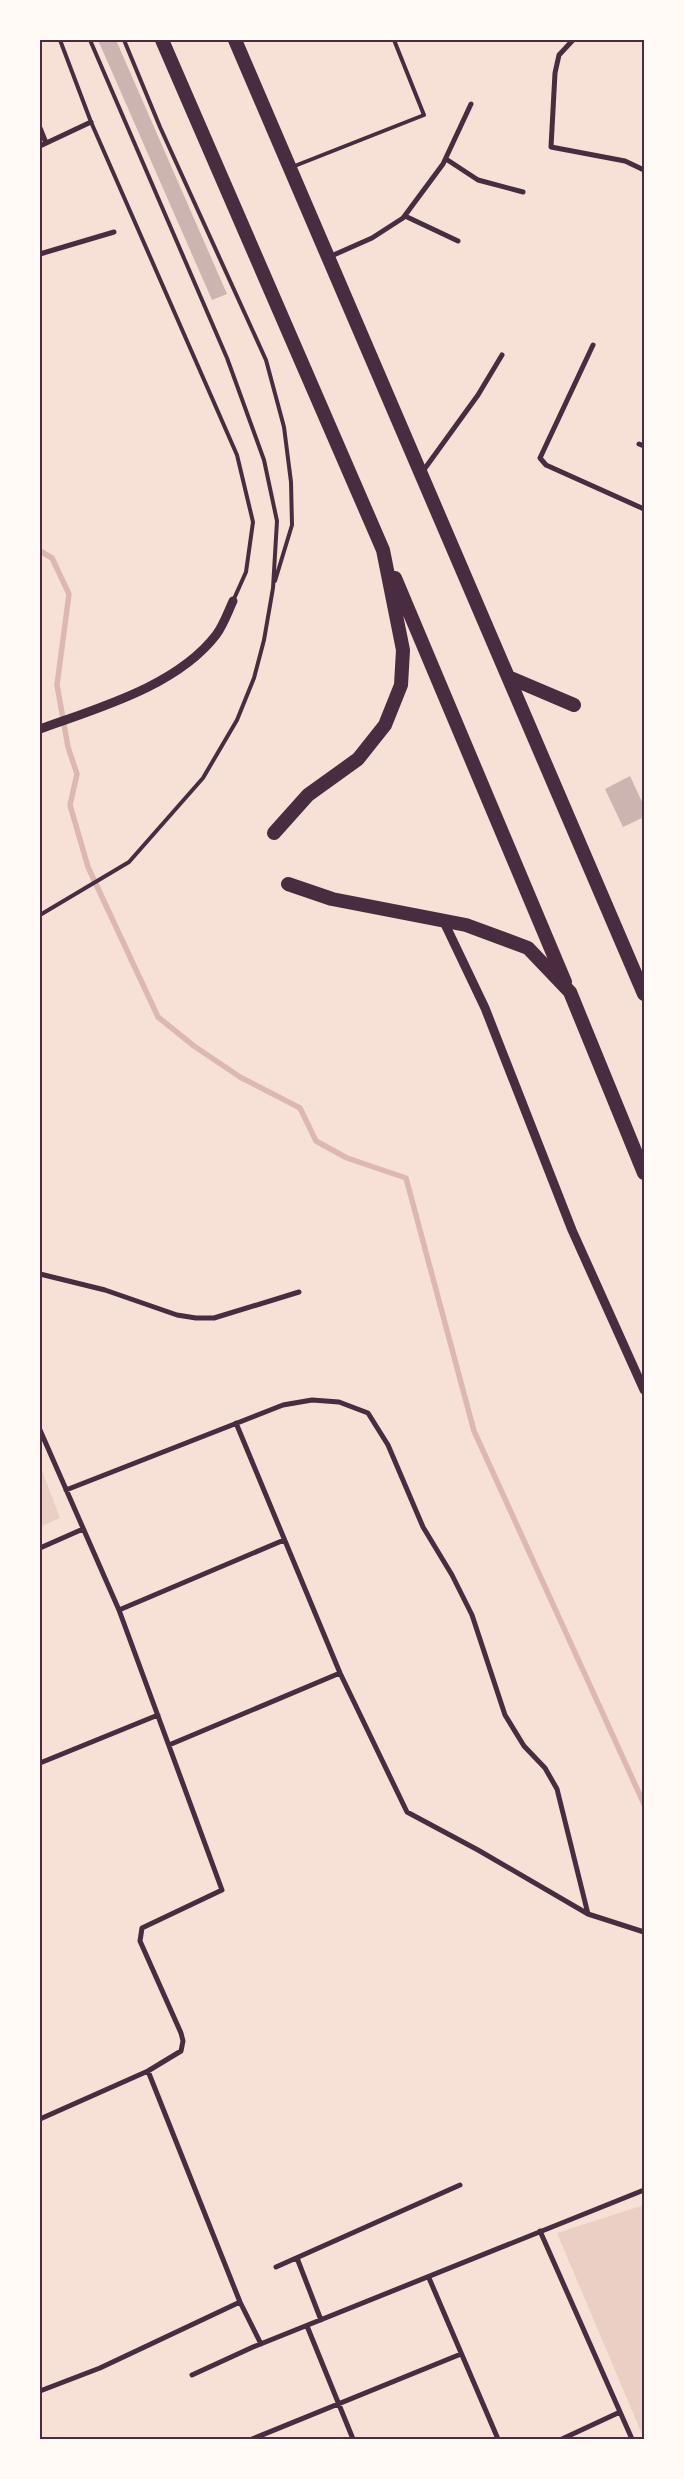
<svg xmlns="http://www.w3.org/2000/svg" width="684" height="2479" font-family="Figtree,sans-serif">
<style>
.green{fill:#ebcfc5}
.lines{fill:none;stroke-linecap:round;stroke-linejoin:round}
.stream{stroke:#dcb8b0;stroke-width:5.5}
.building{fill:#ccb4b1}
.service{stroke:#4a2c40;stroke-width:4}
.minor{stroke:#4a2c40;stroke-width:5}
.tertiary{stroke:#4a2c40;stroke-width:9}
.trunk{stroke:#4a2c40;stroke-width:14}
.neatline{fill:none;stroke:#4a2c40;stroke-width:2}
</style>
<rect width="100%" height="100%" fill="#f7e1d7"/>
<path class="green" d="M40,1465L60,1518L40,1527Z
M644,2205V2439L557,2233Z"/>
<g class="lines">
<path class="stream" d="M40,551L52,558L69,594L57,685L68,747L77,774L70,805L88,867L158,1017L194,1046L240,1077L300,1108L316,1141L347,1158L406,1178L474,1431L644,1804"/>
</g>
<path class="building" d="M98,40H116L227,294L212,300Z
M630,776L644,806V817L623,827L605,789Z"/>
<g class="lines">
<path class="service" d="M60,40L91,122L237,455L253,522L246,572L233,601
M124,40L160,127L266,360L284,427L291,482L292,525L275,581
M292,167L424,115L394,40
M40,915L129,862L203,778L237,720L254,678L264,640L273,588L277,521L264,460L227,358L90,40"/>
<path class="minor" d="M573,40L559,55L555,73L551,147L625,161L644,170
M40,128L46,143
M40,146L91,122
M446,159L478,180L523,192
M405,216L458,241
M40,254L114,232
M329,257L372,238L403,218L443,164L471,104
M593,345L540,458L546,465L644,509
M639,444L644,446
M423,471L478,395L502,355
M40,1274L105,1290L177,1315L196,1318H214L299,1292
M236,1423L340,1673L407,1812L478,1850L588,1914L644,1932
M40,1430L119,1610L222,1890L142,1928L140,1941L181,2033L183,2041L181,2051L148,2071L40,2119
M66,1490L283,1405L312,1400L339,1402L368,1413L388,1445L423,1527L452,1575L472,1615L505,1715L524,1746L545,1768L557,1789L588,1914
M40,1548L83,1529
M119,1610L284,1540
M169,1745L340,1673
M40,1763L158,1715
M148,2071L240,2302L261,2344
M540,2231L632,2439
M297,2258L321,2320
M276,2267L460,2185
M429,2278L498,2439
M307,2326L353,2439
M192,2375L253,2347L644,2190
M40,2391L100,2368L240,2302
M252,2439L461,2354
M562,2439L620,2412"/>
<path class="tertiary" d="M40,729C98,708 177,686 216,635C223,626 228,612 233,601
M444,922L485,1008L572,1230L644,1390"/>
<path class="trunk" d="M162,40L383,550L403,650L401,685L385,725L358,759L308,795L274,833
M235,40L644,994
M395,578L565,982
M508,677L574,705
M288,884L332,899L466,925L528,948L570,992L644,1173"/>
</g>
<rect width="684" height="2479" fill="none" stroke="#fffaf5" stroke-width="82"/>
<rect x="41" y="41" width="602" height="2397" class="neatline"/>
</svg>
